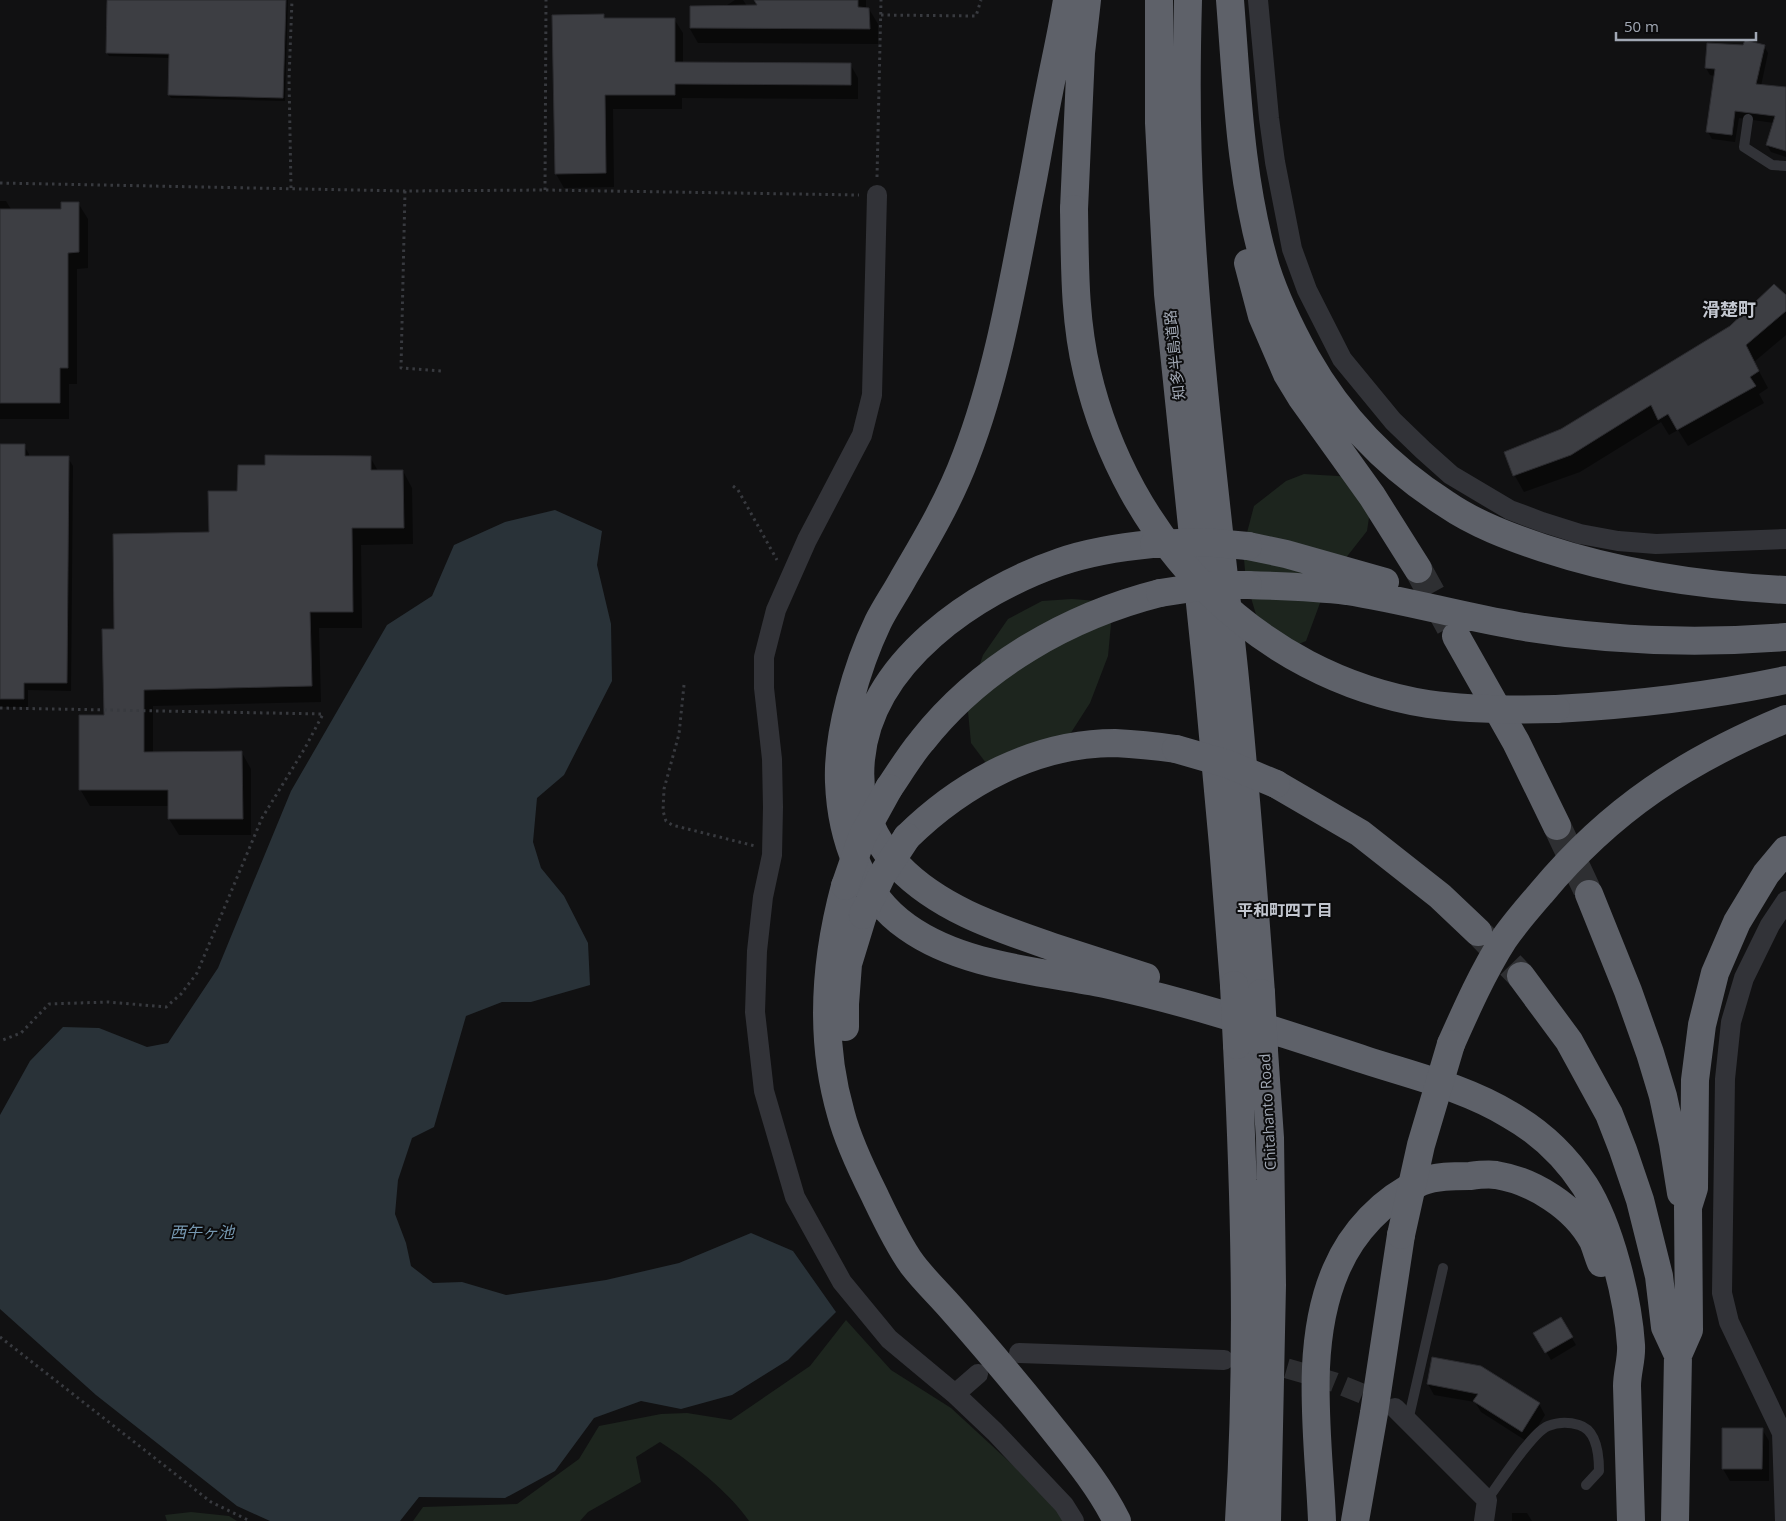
<svg xmlns="http://www.w3.org/2000/svg" width="1786" height="1521" font-family="'Open Sans','Noto Sans JP',sans-serif">
<style>
.green{fill:#1d251e}
.water{fill:#293238}
.shadow{fill:#0007}
.building{fill:#3d3e43;stroke:#2b2b2f}
.lines{fill:none;stroke-linecap:round;stroke-linejoin:round}
.street-tunnel{stroke:#2e2f32;stroke-width:20;stroke-dasharray:20 10;stroke-linecap:butt}
.highway-tunnel{stroke:#2e2f32;stroke-width:28;stroke-dasharray:28 14;stroke-linecap:butt}
.path{stroke:#383a3f;stroke-width:3;stroke-dasharray:2.5 4;stroke-linecap:butt}
.lane{stroke:#323338;stroke-width:10}
.street{stroke:#323338;stroke-width:20}
.highway{stroke:#5e6169;stroke-width:28}
.highway-bridge{stroke:#5e6169;stroke-width:28}
.labels{text-anchor:middle;dominant-baseline:central;stroke-width:4;stroke-linejoin:round;paint-order:stroke}
.street-label{font-size:15px;fill:#a1a8b4;stroke:#0c0c0d}
.neighbourhood-label{font-size:16px;font-weight:bold;fill:#c3c7d0;stroke:#0c0c0d}
.water-label{font-size:16px;font-style:italic;fill:#7698b1;stroke:#0c0c0d}
.quarter-label{font-size:18px;font-weight:bold;fill:#c3c7d0;stroke:#0c0c0d}
</style>
<rect width="100%" height="100%" fill="#111112"/>
<path class="green" d="M1304,474L1354,477L1371,504L1367,531L1345,559L1320,603L1306,641L1284,650L1263,638L1246,581L1243,548L1254,506L1286,481Z
M1072,599L1098,601L1105,611L1111,624L1108,656L1090,703L1065,742L986,763L971,743L967,701L983,655L1008,619L1042,601Z
M846,1320L891,1370L951,1408L1042,1492L1066,1521H749C729,1492 690,1461 660,1442L636,1457L641,1482L588,1512L580,1521H413L423,1507L517,1504L579,1459L599,1426L661,1414L687,1413L731,1420L810,1366Z
M191,1512L229,1516L237,1521H167L165,1515Z"/>
<path class="water" d="M555,510L602,531L597,565L611,624L612,681L564,775L537,798L533,842L541,868L564,896L588,943L590,985L531,1002H502L466,1016L434,1127L412,1138L398,1180L395,1214L406,1243L411,1266L433,1283L462,1282L506,1295L606,1280L679,1263L751,1233L793,1251L836,1312L788,1360L732,1395L681,1409L641,1401L594,1418L555,1471L505,1498L419,1497L400,1521H270L237,1506L96,1395L0,1309V1115L30,1061L63,1027L99,1028L147,1047L168,1043L218,968L291,791L387,625L432,596L454,545L505,522Z"/>
<path class="shadow" d="M106,0H288L285,101L171,98L169,95L170,58L109,56L107,53L108,10Z
M735,0H743L747,6H765L758,0H866V9H869L878,24V44L698,43L690,29Z
M603,15L605,19H674L683,33V64H850L858,78V99L682,98V109H613L614,187L564,188L556,174Z
M1764,46L1768,53L1761,86L1786,89V157L1771,152L1767,145L1774,123L1739,118L1735,142L1712,139L1708,132L1715,76L1710,75L1706,68Z
M0,201H6L12,211H62L78,203L88,219V268L77,269V384H69V419H0Z
M1786,297V335L1754,362L1768,388L1759,394L1764,403L1688,446L1678,430L1669,435L1661,422L1580,472L1524,492L1515,476L1506,452L1562,431Z
M0,445L24,446L29,454V458H68L73,466L71,691L28,690V707H0Z
M370,457L378,471H403L412,488L413,544L361,545L362,628H319L321,702L153,706V753H242L251,769V835H179L169,819V806H90L80,789L105,716L116,630L210,533L239,492L267,466Z
M1560,1318L1576,1345L1551,1360L1535,1333Z
M1480,1367L1539,1404L1545,1415L1528,1442L1481,1412L1475,1402L1434,1395L1428,1384Z
M1723,1429H1762L1769,1441V1481H1730L1723,1469Z
M1512,1513H1527L1532,1521H1512Z"/>
<path class="building" d="M107,0H286L283,98L168,95L169,54L106,53Z
M754,0H858V7L869,8L870,29L690,28V6L757,5Z
M604,14V18H675V62L851,63V85L675,84V95H605L606,173L555,174L552,15Z
M1745,40L1765,45L1756,84L1786,87V151L1766,145L1775,116L1735,111L1732,135L1706,132L1715,69L1705,68L1707,43L1743,45Z
M61,202H79V252L68,253V368H60V403H0V209H61Z
M1774,284L1786,295V311L1746,345L1759,371L1750,377L1756,386L1677,430L1668,414L1658,420L1651,405L1571,455L1513,476L1504,452L1561,429L1730,326Z
M0,444H25V456H69L67,683H24V699H0Z
M265,455L371,456V470H403L404,528H352L353,612H310L312,686L144,690V752L242,751L243,819H168V790H79V715H104L102,629H114L113,534L209,532L208,491H237L238,465H265Z
M1561,1317L1573,1337L1545,1353L1533,1333Z
M1432,1357L1481,1366L1540,1403L1522,1432L1473,1401L1478,1394L1427,1384Z
M1722,1428H1763L1762,1469H1722Z"/>
<g class="lines">
<path class="street-tunnel" d="M1258,1360L1334,1382L1387,1404"/>
<path class="highway-tunnel" d="M1418,569L1450,627
M1557,826L1589,894
M1481,935L1521,976"/>
<path class="path" d="M881,15L976,16L981,0
M877,177L881,0
M0,183L405,191L545,190L859,195
M291,188L289,79L292,0
M545,190L546,0
M405,191L401,368L442,371
M733,486L738,490L777,560
M684,685L679,734L664,789L663,811L666,821L672,825L755,846
M0,708L323,714L305,748L262,818L197,973L181,994L166,1007L108,1002L49,1004L21,1033L0,1041
M0,1337L211,1502L250,1521"/>
<path class="lane" d="M1748,119L1744,147L1772,165L1786,166
M1408,1421L1443,1268
M1487,1500C1499,1484 1532,1432 1548,1426C1558,1422 1569,1422 1579,1425C1597,1430 1599,1455 1599,1471L1586,1485"/>
<path class="street" d="M1258,0L1269,118L1275,162L1292,249L1307,290L1342,359L1393,421L1423,450L1451,475L1510,510L1542,522L1580,534L1618,541L1656,544L1786,539
M877,195L872,395L862,435L807,540L776,610L764,657V688L772,759L773,807L772,855L763,897L757,951L755,1012L764,1091L795,1197L842,1282L889,1339L955,1394L995,1432L1064,1505L1074,1521
M1019,1353L1224,1360
M955,1394L978,1374
M1395,1408L1487,1500L1484,1521
M1785,1521L1782,1433L1729,1322L1722,1293L1725,1079L1731,1022L1744,978L1770,925L1786,901"/>
<path class="highway" d="M1067,0C1062,31 1055,61 1049,92C1042,126 1037,160 1030,194C1013,282 998,373 966,456C950,499 927,538 904,577C896,592 886,606 878,622C857,666 837,733 839,782C841,837 861,895 907,927C963,967 1041,971 1105,984C1194,1003 1279,1032 1365,1060C1414,1076 1466,1088 1510,1115C1540,1132 1566,1157 1585,1186C1610,1226 1628,1298 1631,1345C1632,1359 1627,1372 1627,1386C1628,1431 1630,1476 1631,1521
M1159,0V123L1168,294L1208,681L1223,845L1234,985
M1188,0C1186,70 1186,140 1190,210C1198,363 1218,516 1234,669C1245,777 1253,885 1261,993
M1230,0C1237,89 1240,181 1266,268C1276,299 1290,328 1306,357C1340,417 1388,467 1446,504C1475,524 1510,537 1543,548C1622,574 1703,586 1786,590
M1074,209L1081,53L1087,0
M1248,263L1262,316L1287,374L1301,397L1372,496L1418,569
M1248,546L1286,554L1385,582
M1248,585C1281,586 1314,587 1347,591C1404,600 1460,616 1518,626C1606,641 1697,644 1786,637
M1456,636L1516,742L1557,826
M1556,709C1633,705 1710,696 1786,680
M1276,784L1360,833L1440,896L1478,932
M889,788C900,772 910,755 922,741C981,666 1069,616 1160,593
M907,837C962,783 1035,743 1115,743C1135,744 1155,746 1176,749
M845,886C825,960 819,1038 841,1114C848,1141 861,1168 874,1194C885,1217 897,1243 912,1264C924,1280 939,1294 952,1309C984,1345 1015,1382 1045,1419C1071,1452 1098,1483 1117,1521
M1589,894L1628,991L1650,1053L1663,1096L1673,1143L1681,1193
M1521,976L1569,1041L1609,1114L1623,1150L1640,1200L1659,1276L1665,1327L1678,1355
M1146,977C1115,967 1084,957 1053,947C998,928 939,909 898,866C870,836 857,799 861,759C870,662 975,591 1060,562C1089,552 1121,547 1152,544
M845,1027V1004L848,964L863,915
M1451,1044C1467,1008 1483,972 1504,939C1515,923 1529,907 1542,892C1611,809 1687,760 1786,719
M1237,1045C1245,1204 1249,1362 1239,1521
M1264,1051L1270,1138L1272,1285L1267,1521
M1322,1521C1319,1441 1303,1346 1336,1270C1352,1232 1383,1199 1421,1182C1435,1176 1454,1176 1470,1176C1478,1175 1488,1174 1496,1175C1533,1181 1575,1207 1593,1241C1596,1248 1598,1256 1601,1263
M1355,1521L1374,1413L1401,1235
M1675,1521L1678,1355L1689,1330L1688,1207L1694,1188L1695,1080L1702,1025L1715,973L1737,922L1766,874L1786,850"/>
<path class="highway-bridge" d="M1074,209C1075,264 1074,318 1087,372C1126,539 1255,676 1428,704C1470,710 1513,710 1556,709
M1154,544L1204,542L1248,546
M1160,593L1212,585H1248
M1176,749L1228,764L1276,784
M845,886L862,837L889,788
M863,915L882,875L907,837
M1234,985L1237,1045
M1261,993L1264,1051
M1401,1235L1421,1145L1451,1044"/>
</g>
<g class="labels">
<g class="street-label">
<text transform="translate(1174 355) rotate(-96)">知多半島道路</text>
<text transform="translate(1267 1112) rotate(-93)">Chitahanto Road</text>
</g>
<g class="neighbourhood-label">
<text x="1285" y="910">平和町四丁目</text>
</g>
<g class="water-label">
<text x="202" y="1232">西午ヶ池</text>
</g>
<g class="quarter-label">
<text x="1729" y="309">滑楚町</text>
</g>
</g>
<path d="M1616 32v8h140v-8" fill="none" stroke="#a1a8b4" stroke-width="2.5"/>
<text x="1624" y="32" font-size="15" fill="#a1a8b4" stroke="#0c0c0d" stroke-width="4" paint-order="stroke">50 m</text>
</svg>
